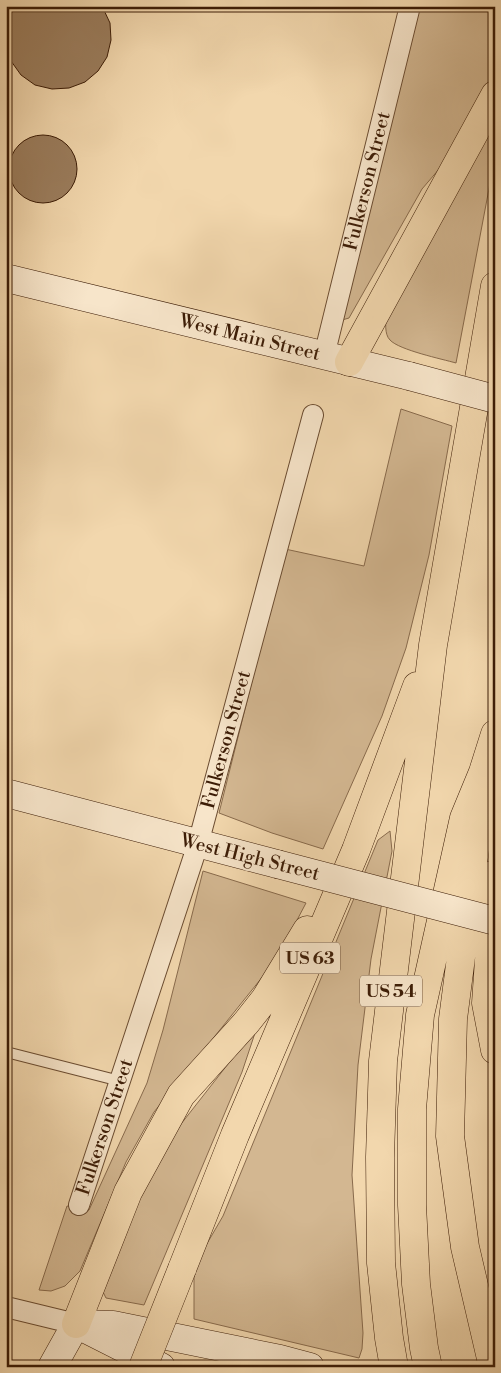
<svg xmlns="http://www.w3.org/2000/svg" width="501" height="1373" font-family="'Libre Bodoni',serif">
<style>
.green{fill:#d3b791;stroke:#886a4c}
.building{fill:#9b7d5d;stroke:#3c1c06}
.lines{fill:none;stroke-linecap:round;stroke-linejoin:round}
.lane-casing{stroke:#6a4b30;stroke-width:12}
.street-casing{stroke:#6a4b30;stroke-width:22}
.secondary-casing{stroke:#3c1c06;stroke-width:29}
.highway-casing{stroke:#3c1c06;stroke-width:29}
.lane{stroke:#f7e5ca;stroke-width:10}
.street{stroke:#f7e5ca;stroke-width:20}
.secondary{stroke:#f7e5ca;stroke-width:28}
.highway{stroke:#f2d7ad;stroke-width:28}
.secondary-bridge-casing{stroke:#3c1c06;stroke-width:29;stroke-linecap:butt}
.highway-bridge-casing{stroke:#3c1c06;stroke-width:29;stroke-linecap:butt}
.secondary-bridge{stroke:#f7e5ca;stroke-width:28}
.highway-bridge{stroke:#f2d7ad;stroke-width:28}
.labels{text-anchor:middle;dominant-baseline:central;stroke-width:4;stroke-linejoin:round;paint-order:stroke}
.shield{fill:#f7e5ca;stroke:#745841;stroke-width:1}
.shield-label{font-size:18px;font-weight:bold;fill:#3c1c06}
.street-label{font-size:19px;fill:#3c1c06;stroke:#f7e5ca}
</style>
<rect width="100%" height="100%" fill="#f2d7ad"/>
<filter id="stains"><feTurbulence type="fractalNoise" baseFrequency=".004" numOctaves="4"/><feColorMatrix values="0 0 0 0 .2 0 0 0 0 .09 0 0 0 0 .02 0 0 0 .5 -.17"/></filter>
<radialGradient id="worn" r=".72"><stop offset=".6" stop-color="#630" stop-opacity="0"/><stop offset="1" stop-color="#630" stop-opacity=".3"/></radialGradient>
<path class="green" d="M409,6H495V71L485,95L446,161L422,189L349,318L342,320Z
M495,112V157L456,363C442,359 399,350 390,340C384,334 386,322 386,314Z
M401,409L452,426L429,555L406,648L382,716L323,849L272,833L219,813L285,549L364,566Z
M390,831L392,851L371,959L358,1065L352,1175L363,1333L362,1349L359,1358L194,1319V1266L223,1216L378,840Z
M203,871L306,903L276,960L154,1112L126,1162L80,1271L65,1286L51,1291L39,1290L67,1206L89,1210L147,1083L163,1030Z
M257,1027L242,1072L144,1305L106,1298L102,1290L150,1173L181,1124Z"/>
<path class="building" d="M13,6H102L110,23L111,40L107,57L98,71L85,82L69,88L52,89L35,85L21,75L11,61L6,47V25Z
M9 169a34 34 0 1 1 68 0a34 34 0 1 1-68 0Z"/>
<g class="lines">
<g class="lane-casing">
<path id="lane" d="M6,1052L120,1081"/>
</g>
<g class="street-casing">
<g id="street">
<path id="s1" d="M324,356L410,6"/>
<path id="s2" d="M79,1205L198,844L313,415"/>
<path d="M6,1307L76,1324"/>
</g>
</g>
<g class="secondary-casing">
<g id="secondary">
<path id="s3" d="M6,278L409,376"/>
<path d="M6,793L277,864"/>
<path d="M76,1324L113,1325L280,1359L310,1367"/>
<path d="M88,1330L161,1367"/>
<path d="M52,1367L76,1324"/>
</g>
</g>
<g class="highway-casing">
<path id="highway" d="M349,362L495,95
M483,772L495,814
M478,826L453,1019L450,1136L465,1247L493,1367
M495,874L486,1003L495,1050
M182,1269L235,1135L356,850L417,686
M76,1324L128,1192L181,1095L246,1023L265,999L307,930
M394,1367L389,1338L381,1263L380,1157L383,1061L433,645L495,286
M428,1367L424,1348L416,1284L412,1205V1109L420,1015L464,818L483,772L495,734"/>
</g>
<use href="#lane" class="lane"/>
<use href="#street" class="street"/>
<use href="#secondary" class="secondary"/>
<use href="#highway" class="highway"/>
<g class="secondary-bridge-casing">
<path id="secondary-bridge" d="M409,376L495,399
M277,864L495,921"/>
</g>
<g class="highway-bridge-casing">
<path id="highway-bridge" d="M143,1367L182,1269"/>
</g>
<use href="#secondary-bridge" class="secondary-bridge"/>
<use href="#highway-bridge" class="highway-bridge"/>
</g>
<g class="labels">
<g class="shield">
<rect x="280" y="942.5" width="60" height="31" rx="4"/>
<rect x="360" y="975.5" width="62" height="31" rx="4"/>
</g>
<g class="shield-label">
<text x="310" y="958">US 63</text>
<text x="391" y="991">US 54</text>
</g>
<g class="street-label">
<text stroke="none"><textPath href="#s1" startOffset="180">Fulkerson Street</textPath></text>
<text stroke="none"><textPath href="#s3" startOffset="251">West Main Street</textPath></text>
<text stroke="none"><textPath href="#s2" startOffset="488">Fulkerson Street</textPath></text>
<text transform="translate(250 857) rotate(14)">West High Street</text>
<text stroke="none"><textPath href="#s2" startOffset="82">Fulkerson Street</textPath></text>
</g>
</g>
<rect width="501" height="1373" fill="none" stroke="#f2d7ad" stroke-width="25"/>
<rect x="8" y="8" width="486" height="1358" fill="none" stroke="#3c1c06" stroke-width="2.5"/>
<rect x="12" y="12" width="476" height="1348" fill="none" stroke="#3c1c06"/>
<rect width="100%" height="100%" filter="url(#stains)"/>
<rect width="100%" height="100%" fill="url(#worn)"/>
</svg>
